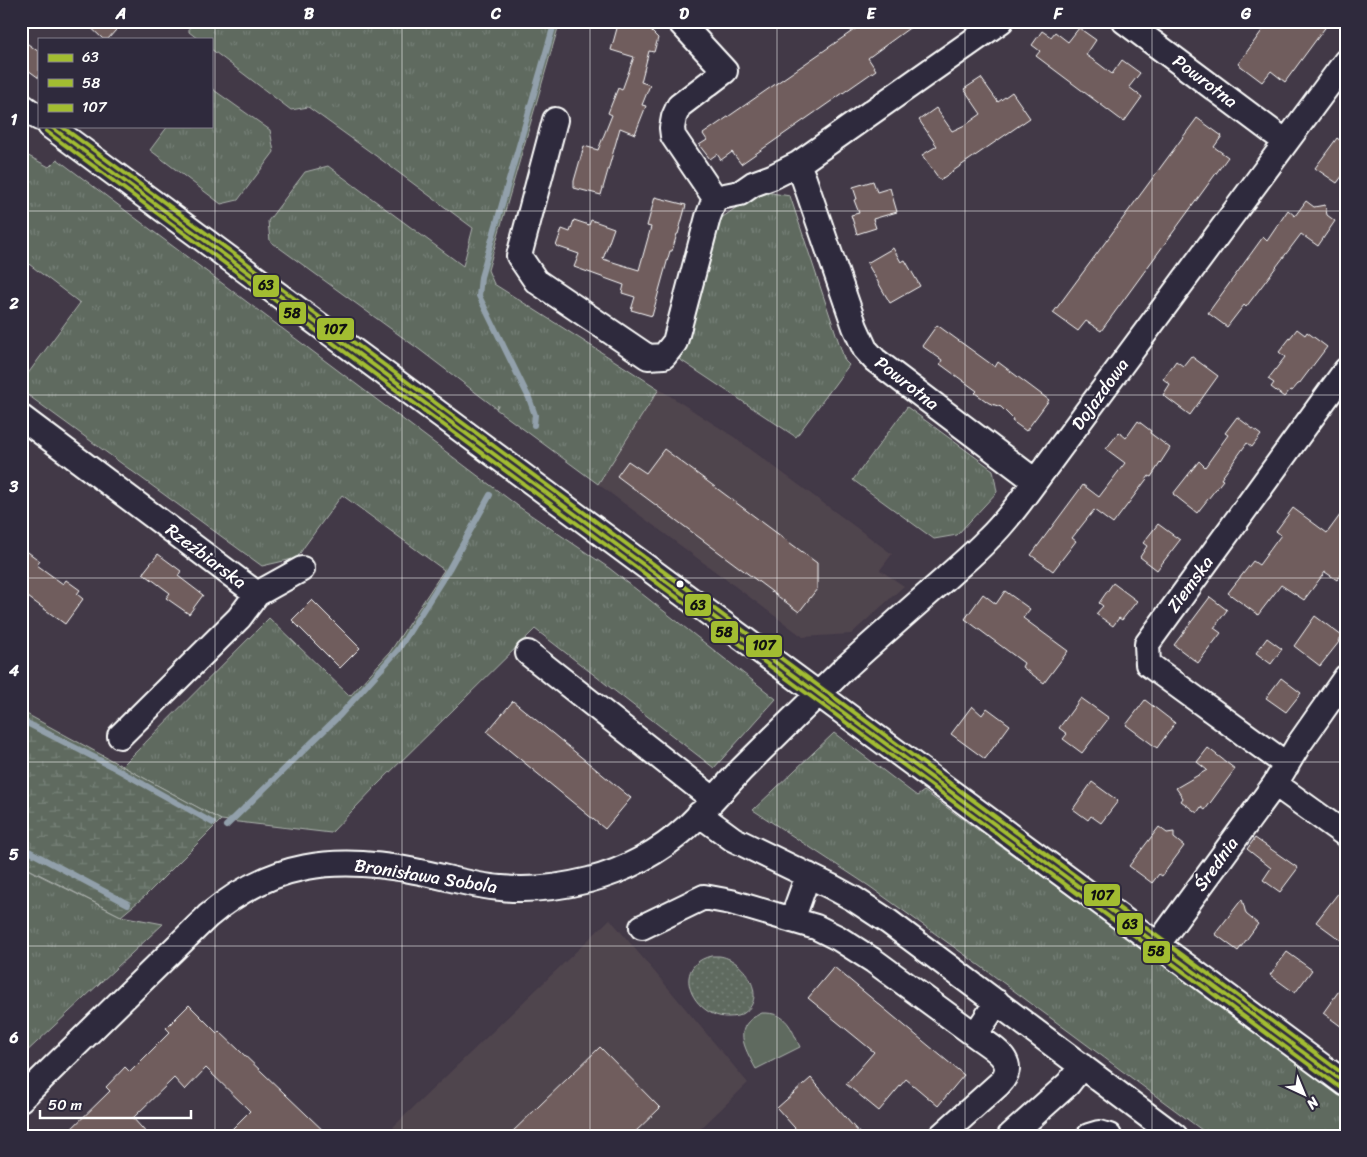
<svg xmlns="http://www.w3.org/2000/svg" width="1367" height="1157" font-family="Sriracha,sans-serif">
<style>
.built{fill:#50444e}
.grass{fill:url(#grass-tufts);stroke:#aeb4af}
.wetland{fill:url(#wetland-marsh);stroke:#aeb4af}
.park{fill:url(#park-dots);stroke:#aeb4af}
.pitch{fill:#5e6a5f;stroke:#aeb4af}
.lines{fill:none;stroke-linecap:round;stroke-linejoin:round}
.stream{stroke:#92a0ab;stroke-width:6}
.building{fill:#705d5d;stroke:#fff}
.minor-casing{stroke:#fff;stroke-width:28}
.minor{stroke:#2f2a3d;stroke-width:24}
.bus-1-casing{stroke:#2f2a3d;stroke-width:8}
.bus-2-casing{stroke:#2f2a3d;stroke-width:8}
.bus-3-casing{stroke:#2f2a3d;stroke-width:8}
.bus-1{stroke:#a2bd31;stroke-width:4}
.bus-2{stroke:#a2bd31;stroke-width:4}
.bus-3{stroke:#a2bd31;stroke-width:4}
.grid{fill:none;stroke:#fff;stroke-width:1;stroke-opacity:0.55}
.bus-dot{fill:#fff;stroke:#2f2a3d;stroke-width:2}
.labels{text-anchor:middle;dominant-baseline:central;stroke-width:4;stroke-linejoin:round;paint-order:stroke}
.street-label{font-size:18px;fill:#fff;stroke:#2f2a3d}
.line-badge{stroke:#2f2a3d;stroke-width:2}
.pale-badge-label{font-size:14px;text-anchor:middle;font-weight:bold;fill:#111}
.neatline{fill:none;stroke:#fff;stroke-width:2}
.grid-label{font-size:16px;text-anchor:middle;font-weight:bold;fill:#fff}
</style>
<defs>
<pattern id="grass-tufts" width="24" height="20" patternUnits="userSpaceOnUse" patternTransform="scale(1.25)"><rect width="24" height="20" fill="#5e6a5f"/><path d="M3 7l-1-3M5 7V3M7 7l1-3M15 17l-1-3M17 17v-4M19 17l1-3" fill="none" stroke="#768077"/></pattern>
<pattern id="wetland-marsh" width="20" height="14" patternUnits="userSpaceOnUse" patternTransform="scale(1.25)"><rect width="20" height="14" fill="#5e6a5f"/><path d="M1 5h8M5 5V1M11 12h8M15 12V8" fill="none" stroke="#768077"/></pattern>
<pattern id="park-dots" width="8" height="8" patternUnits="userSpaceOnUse" patternTransform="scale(1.25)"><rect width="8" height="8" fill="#5e6a5f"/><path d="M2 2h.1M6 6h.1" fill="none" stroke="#768077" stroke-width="1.8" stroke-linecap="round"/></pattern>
</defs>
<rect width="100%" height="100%" fill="#423947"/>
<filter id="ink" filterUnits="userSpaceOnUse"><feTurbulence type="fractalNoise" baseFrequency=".02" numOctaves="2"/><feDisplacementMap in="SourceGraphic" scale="10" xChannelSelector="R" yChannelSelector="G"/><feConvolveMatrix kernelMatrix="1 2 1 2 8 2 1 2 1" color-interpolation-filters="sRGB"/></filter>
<g filter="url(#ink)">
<path class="built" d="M659,389L734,437L892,554L880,570L904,586L851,634L803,637L598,484Z
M610,919L748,1083L693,1136H402L393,1127Z"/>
<path class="grass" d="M184,21H560L488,270L494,284L659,389L598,484L496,409L498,405L496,408L420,350L270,241L268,221L305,172L328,166L463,266L473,228L383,161L308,107L291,110L211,49V39H198L189,32V25Z
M211,88L270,130L274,152L238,200L221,204L150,150L168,126H211Z
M21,152L49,167L57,159L522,509L609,568L776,699L714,768L535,629L376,786L331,833L221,820L122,766L269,618L350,696L390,652L444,570L342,495L304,547L297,558L262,566L21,390V383L80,303L21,258Z
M759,191L790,196L845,361L849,365L796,437L679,359L716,222Z
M907,407L993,470L997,492L957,535L934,539L853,480Z
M834,733L917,796L924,791L1260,1034L1346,1100V1136H1210L990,973L869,886L753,810Z
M21,866L121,916L163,924L21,1057Z"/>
<path class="wetland" d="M21,711L221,820L145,896L121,916L21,865Z"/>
<path class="park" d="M711,956C714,956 716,956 719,956C742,958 769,996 744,1013C740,1016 734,1017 729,1017C695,1019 668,967 711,956Z"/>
<path class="pitch" d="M762,1013C787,1012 791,1028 800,1047L756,1069C744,1047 731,1026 762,1013Z"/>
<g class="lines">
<path class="stream" d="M534,425L535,415L529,398L479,296L481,277L555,21
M21,720L111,766L213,823
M226,826L340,715L398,650L449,569L490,495
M21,847L128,904"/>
</g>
<path class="building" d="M84,21H124L108,39H103Z
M619,21H630L645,25L658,38L654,52L649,51L641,82L650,85L642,105L646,106L635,134L620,128L601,195L574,188V181L584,146L598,150L612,115L608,113L618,88L622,90L634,57L611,50Z
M867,21H919L868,58L876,70L741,164L732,152L721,160L717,154L710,159L699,145L707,140L703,134Z
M1269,21H1330L1285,82L1271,71L1262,82L1238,64Z
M1079,28L1096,40L1086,55L1099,64L1112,74L1122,60L1140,73L1129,87L1142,97L1124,122L1036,56L1040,51L1032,45L1042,31L1051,37L1055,32L1068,42Z
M21,39L39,52V78L21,65Z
M981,78L998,102L1012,92L1030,118L940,180L922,155L937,146L919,120L936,108L952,131L967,124L981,114L964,89Z
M1197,118L1222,136L1214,147L1228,157L1101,331L1086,321L1078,331L1053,313Z
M1337,138L1346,145V171L1337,183L1315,168Z
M873,181L877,192L890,188L897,212L873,219L876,228L857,234L851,215L859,213L854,200L857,199L853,187Z
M655,197L686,205L678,234H677L672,251H670L652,316L631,310L635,297L622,293L624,285L574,267L579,254L556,246L562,229L570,232L574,220L589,225L591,220L614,228L603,259L639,270L651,227L647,226Z
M1306,201L1314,207L1325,205L1327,215L1335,221L1318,246L1301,234L1246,307L1244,305L1227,327L1208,313L1263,237L1267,241L1288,210L1295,216Z
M893,248L901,262L905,260L920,286L890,303L867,263Z
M937,325L995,367L998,362L1049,400L1026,431L1012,421L1013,419L1001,407L989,403L975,393L977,391L940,364L942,360L922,346Z
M1297,329L1305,335L1307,332L1327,347L1299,384H1298L1292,391L1290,390L1284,397L1271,387L1274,383L1268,379L1285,357L1279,352Z
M1191,356L1218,376L1190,415L1163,395L1170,384L1163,379L1176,361L1183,366Z
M1237,417L1261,435L1252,447L1247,443L1221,479L1223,480L1197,513L1173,494L1199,461L1205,467L1228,435L1225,433Z
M1138,421L1151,431L1150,433L1170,448L1151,477L1149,476L1113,524L1094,510L1072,538L1076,541L1053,571L1031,555L1083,485L1099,497L1125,463L1106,449L1119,432L1126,438Z
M664,449L817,563V589L799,612L617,476L628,461L646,473Z
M1346,507V568L1337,580L1325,572L1304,600L1281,585L1258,615L1228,593L1253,561L1259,565L1281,535L1276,531L1293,508L1327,533Z
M1158,524L1180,540L1157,570L1140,557L1147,546L1143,543Z
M21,547L40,561L37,565L63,584L66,580L80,590L77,594L83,599L65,624L21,592Z
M158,554L181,571L178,576L203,595L189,614L166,598L170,593L143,573Z
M1113,583L1137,601L1122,620L1119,618L1113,626L1096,614L1103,606L1099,603Z
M1005,591L1030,609L1023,618L1068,651L1044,683L1022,667L1024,663L965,619L983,594L996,604Z
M1210,597L1227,610L1214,628L1221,633L1198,663L1174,645Z
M312,600L360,648L340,668L292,620Z
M1315,616L1342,636L1338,641L1339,642L1320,666L1294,646Z
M1267,638L1282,649L1271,664L1256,653Z
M1281,678L1301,693L1286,712L1266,698Z
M1081,698L1109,718L1082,753L1063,739L1067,734L1059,728Z
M1145,700L1175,723L1157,748L1126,725Z
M513,701L631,798L605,829L487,732Z
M972,706L982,715L987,708L1010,725L985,759L951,734Z
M1208,748L1235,769L1205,810L1201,807L1197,813L1181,801L1183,798L1176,788L1207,770L1197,762Z
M1092,782L1118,801L1101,823L1091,816L1088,820L1073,809Z
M1159,827L1167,833L1174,832V838L1184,846L1162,876L1159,874L1152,883L1129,866Z
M1255,838L1298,868L1280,892L1263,880L1271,868L1247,849Z
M1346,883V944L1316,922Z
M1242,899L1246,914L1258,924L1238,951L1215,934Z
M1287,952L1312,970L1295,993L1270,975Z
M834,967L964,1075L938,1106L906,1079L879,1111L846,1084L874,1052L808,998Z
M1346,981V1030L1323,1013Z
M189,1005L217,1033L219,1031L329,1136H225L250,1111L206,1068L185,1090L174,1078L133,1118L149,1136H64L110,1091L106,1087L125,1067L130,1072L170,1032L166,1028Z
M600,1047L660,1108L631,1136H508Z
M811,1078L837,1108L862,1136H802L777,1108Z"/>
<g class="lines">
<g class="minor-casing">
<path id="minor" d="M679,21L725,71L679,106L674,117L672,128L673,136L715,198L740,193L753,184L772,177L798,164
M1001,21L798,164L804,179L855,327L865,349L875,360L1035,481
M1124,21L1286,142
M21,105L39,118
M555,120L519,256L536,281L648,357L664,356L675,342L708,217L715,198
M50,126L1346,1084
M21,417L257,594L239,618L120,736
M257,594L302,569
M528,653L713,799
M1287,765L1148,664L1147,644L1346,370
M1275,784L1346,835
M699,814L733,839L832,887L854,899L889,922L1175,1136
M792,920L808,875
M642,927L704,897L731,902L816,927L838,938L874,961L975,1035
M1158,944L1275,784L1299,744L1346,677
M21,1099L208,916C272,862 335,855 415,871C443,876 472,886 501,888C530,891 561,887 589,880C624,871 660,852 687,827C706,809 723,789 741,770C776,735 811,701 846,667C879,637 912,608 945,579C959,566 975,553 988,539C1000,528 1010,515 1020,502L1346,61
M941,1136L999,1084C1021,1061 992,1048 975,1035L997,1002
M1010,1136L1068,1084L1082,1066
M1089,1136L1099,1133L1109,1136"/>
</g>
<use href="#minor" class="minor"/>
<g class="bus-1-casing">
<path id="bus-1" d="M50,126L1346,1084"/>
</g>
<g class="bus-2-casing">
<path id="bus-2" d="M46,131L1342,1089"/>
</g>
<g class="bus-3-casing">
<path id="bus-3" d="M61,126L1346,1076"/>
</g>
<use href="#bus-1" class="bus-1"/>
<use href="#bus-2" class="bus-2"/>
<use href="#bus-3" class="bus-3"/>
</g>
</g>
<path class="grid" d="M215,21V1136M402,21V1136M590,21V1136M777,21V1136M965,21V1136M1152,21V1136M21,211H1346M21,395H1346M21,578H1346M21,762H1346M21,946H1346"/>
<circle class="bus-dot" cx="680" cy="584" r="4.5"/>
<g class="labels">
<g class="street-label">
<text transform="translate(1205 81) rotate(37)">Powrotna</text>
<text transform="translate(907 383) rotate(38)">Powrotna</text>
<text transform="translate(1100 394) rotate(-54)">Dojazdowa</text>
<text transform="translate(206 556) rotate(37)">Rzeźbiarska</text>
<text transform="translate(1190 584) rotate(-54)">Ziemska</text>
<text transform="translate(1216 864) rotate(-54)">Średnia</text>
<text transform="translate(426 876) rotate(9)">Bronisława Sobola</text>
</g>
</g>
<g class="line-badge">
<rect x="252" y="274" width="28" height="24" rx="5" fill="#a2bd31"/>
<rect x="278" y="301" width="29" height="24" rx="5" fill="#a2bd31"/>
<rect x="316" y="317" width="39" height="24" rx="5" fill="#a2bd31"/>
<rect x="684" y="593" width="28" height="24" rx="5" fill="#a2bd31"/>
<rect x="710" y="620" width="29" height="24" rx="5" fill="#a2bd31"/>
<rect x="745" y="634" width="38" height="24" rx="5" fill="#a2bd31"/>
<rect x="1083" y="883" width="38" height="24" rx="5" fill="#a2bd31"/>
<rect x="1116" y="912" width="28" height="24" rx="5" fill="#a2bd31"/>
<rect x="1142" y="940" width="29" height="24" rx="5" fill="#a2bd31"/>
</g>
<g class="pale-badge-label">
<text x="266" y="290">63</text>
<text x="292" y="318">58</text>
<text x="335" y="334">107</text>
<text x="698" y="610">63</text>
<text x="724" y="637">58</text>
<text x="764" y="650">107</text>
<text x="1102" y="900">107</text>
<text x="1130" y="929">63</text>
<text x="1156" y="956">58</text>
</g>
<rect width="1367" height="1157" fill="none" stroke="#2f2a3d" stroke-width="55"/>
<rect x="38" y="38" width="175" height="90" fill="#2f2a3d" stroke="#827f8b"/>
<rect x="48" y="54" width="25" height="8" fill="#a2bd31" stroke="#827f8b"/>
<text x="82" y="62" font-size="15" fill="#ffffff">63</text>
<rect x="48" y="79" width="25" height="8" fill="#a2bd31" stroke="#827f8b"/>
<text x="82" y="88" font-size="15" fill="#ffffff">58</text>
<rect x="48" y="104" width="25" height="8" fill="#a2bd31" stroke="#827f8b"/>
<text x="82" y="112" font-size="15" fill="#ffffff">107</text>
<g transform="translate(1304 1094) rotate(136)" stroke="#2f2a3d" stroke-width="4" paint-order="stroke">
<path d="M0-4L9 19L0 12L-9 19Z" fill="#ffffff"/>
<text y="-8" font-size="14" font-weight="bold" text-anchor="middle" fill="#ffffff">N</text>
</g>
<path d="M40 1110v8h151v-8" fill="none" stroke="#ffffff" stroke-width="2.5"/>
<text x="48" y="1110" font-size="15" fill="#ffffff" stroke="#2f2a3d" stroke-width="4" paint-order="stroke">50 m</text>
<rect x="28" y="28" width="1312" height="1102" class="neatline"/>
<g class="grid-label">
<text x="121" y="19">A</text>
<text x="309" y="19">B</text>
<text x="496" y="19">C</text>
<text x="684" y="19">D</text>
<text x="871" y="19">E</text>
<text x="1058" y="19">F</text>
<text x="1246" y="19">G</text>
<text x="14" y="125">1</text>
<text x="14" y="309">2</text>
<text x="14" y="492">3</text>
<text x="14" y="676">4</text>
<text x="14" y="860">5</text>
<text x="14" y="1043">6</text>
</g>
</svg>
